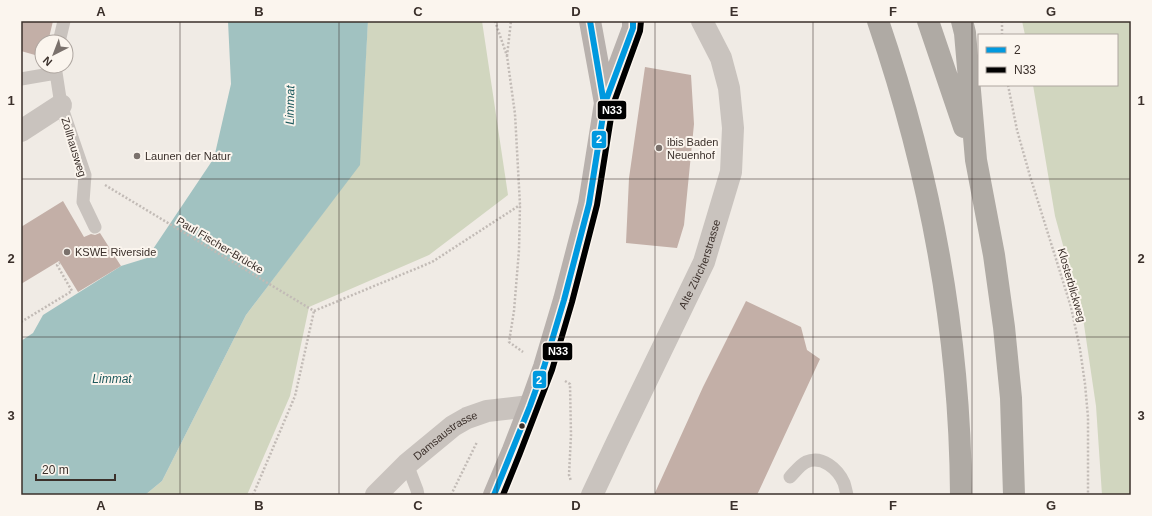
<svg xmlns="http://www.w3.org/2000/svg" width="1152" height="516" font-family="Arial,sans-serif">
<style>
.green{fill:#d1d6bf}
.water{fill:#a1c2c1}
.building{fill:#c3afa7}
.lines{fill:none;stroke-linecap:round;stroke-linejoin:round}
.path{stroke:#c2bbb6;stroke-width:2.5;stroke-dasharray:2 2;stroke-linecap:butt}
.lane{stroke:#c9c3be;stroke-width:13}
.street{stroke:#c9c3be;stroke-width:22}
.primary{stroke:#b8b1ad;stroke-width:22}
.highway{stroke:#afaaa4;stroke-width:22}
.bus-1-casing{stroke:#fbf5ee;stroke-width:9}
.bus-2-casing{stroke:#fbf5ee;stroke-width:9}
.bus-1{stroke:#0099df;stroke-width:6}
.bus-2{stroke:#000;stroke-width:6}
.grid{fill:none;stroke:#3b302b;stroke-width:1;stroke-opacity:0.55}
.poi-dot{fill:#7a716c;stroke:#fbf5ee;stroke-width:1.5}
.bus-dot{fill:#3b302b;stroke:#fbf5ee;stroke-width:1.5}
.labels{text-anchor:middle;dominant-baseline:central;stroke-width:4;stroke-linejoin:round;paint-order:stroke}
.poi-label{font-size:11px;fill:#3b302b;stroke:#fbf5ee;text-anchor:start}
.street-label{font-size:11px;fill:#3b302b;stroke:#fbf5ee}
.water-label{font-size:12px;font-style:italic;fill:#1f5a5e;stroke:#fbf5ee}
.line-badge{stroke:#fbf5ee;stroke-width:1.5}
.badge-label{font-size:11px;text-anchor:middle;font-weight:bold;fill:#fff}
.neatline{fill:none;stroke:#3b302b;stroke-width:1.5}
.grid-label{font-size:13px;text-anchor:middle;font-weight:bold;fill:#3b302b}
</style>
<rect width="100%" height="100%" fill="#f0ebe5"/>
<path class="green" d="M368,21H482L508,195L429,255L309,307L290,396L247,495H145L162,481L246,315L359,165Z
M1022,21H1131V495H1102L1096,406L1083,318L1055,216L1033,85H1117V35H1025Z"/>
<path class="water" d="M228,21H368L360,165L246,315L162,481L145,495H21V341L33,333L43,315L121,266L147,258L214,158L231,84Z"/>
<path class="building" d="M21,21H53L48,42H42V57L21,51Z
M645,67L691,75L694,124L684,225L677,248L626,243L629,178Z
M63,201L84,237L91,234L95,235L100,233L121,266L78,292L59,261L21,284V227Z
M746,301L801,327L807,350L820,359L757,495H654L703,387Z"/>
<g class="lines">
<path class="path" d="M495,21L507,56L515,114L520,205L519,250L514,311L509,342L523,352
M1002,21V35
M507,56L511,21
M1008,85L1017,130L1030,176L1071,307L1080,349L1085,384L1088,417V495
M105,185L314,311
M314,311L432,262L520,205
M21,322L72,291L57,265L60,263
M565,381L570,384L571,435L569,475L571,481
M253,495L295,396L314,311
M451,495L477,442"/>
<path class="lane" d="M59,42L64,21
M55,66L61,105L85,175L83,202L95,227
M21,79L56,73
M407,464L417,490L418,495
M790,477C795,472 800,465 806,462C822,455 838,469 844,483C845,486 846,491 847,495"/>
<g class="street">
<path d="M21,131L61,105"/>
<path id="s1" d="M376,495L407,464L453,426L467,418L487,411L530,406"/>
<path id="s2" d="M592,495L617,442L704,262L731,172L733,128L729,88L721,58L702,21"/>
</g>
<path class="primary" d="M590,21L605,103
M494,495L513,450L530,406L544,367L564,300L589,204L605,103L633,28V21"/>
<path class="highway" d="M878,21C931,176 960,331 961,495
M928,21L964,127
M962,21L965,33L976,160L994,255L1004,327L1011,398L1014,495"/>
<g class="bus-1-casing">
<path id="bus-1" d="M590,21L604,104
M494,495L530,406L544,367L564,300L589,204L605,103L633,28V21"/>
</g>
<g class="bus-2-casing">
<path id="bus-2" d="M503,495L520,453L552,370L572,302L597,205L613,105L640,31L641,21"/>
</g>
<use href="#bus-1" class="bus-1"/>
<use href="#bus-2" class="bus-2"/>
</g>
<path class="grid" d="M180,21V495M339,21V495M497,21V495M655,21V495M813,21V495M972,21V495M21,179H1131M21,337H1131"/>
<g class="poi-dot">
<circle cx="659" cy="148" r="4"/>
<circle cx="137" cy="156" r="4"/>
<circle cx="67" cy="252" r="4"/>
</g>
<circle class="bus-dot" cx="522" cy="426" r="3.5"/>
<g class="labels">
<g class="poi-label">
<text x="667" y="142">ibis Baden<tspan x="667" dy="13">Neuenhof</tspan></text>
<text x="145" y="156">Launen der Natur</text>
<text x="75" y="252">KSWE Riverside</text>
</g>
<g class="street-label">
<text transform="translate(74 147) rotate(73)">Zollhausweg</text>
<text transform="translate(220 245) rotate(31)">Paul Fischer-Brücke</text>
<text stroke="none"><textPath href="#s2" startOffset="255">Alte Zürcherstrasse</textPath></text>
<text transform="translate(1072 285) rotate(74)">Klosterblickweg</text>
<text stroke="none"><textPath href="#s1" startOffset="92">Damsaustrasse</textPath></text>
</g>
<g class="water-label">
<text transform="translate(290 105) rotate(-89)">Limmat</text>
<text x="112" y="379">Limmat</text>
</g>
</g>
<g class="line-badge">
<rect x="597" y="100" width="30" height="20" rx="4" fill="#000"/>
<rect x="591" y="130" width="16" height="19" rx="4" fill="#0099df"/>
<rect x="542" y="342" width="31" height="19" rx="4" fill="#000"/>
<rect x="532" y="370" width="15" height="19" rx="4" fill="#0099df"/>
</g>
<g class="badge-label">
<text x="612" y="114">N33</text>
<text x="599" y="143">2</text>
<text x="558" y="355">N33</text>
<text x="539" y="384">2</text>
</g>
<rect width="1152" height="516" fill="none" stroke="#fbf5ee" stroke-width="44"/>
<rect x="978" y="34" width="140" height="52" fill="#fbf5ee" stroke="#aea6a0"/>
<rect x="986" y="47" width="20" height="6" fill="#0099df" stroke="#aea6a0"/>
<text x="1014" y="54" font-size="12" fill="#3b302b">2</text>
<rect x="986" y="67" width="20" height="6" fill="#000000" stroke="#aea6a0"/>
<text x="1014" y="74" font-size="12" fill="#3b302b">N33</text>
<g transform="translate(54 54) rotate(222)"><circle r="19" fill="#fbf5ee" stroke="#aea6a0"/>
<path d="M0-3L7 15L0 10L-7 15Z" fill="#7a716c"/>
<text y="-6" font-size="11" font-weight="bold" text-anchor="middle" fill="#3b302b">N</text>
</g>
<path d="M36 474v6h79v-6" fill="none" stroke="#3b302b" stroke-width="2"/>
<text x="42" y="474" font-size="12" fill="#3b302b" stroke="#fbf5ee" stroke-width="3" paint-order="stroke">20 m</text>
<rect x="22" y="22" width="1108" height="472" class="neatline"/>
<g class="grid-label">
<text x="101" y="16">A</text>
<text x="259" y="16">B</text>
<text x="418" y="16">C</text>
<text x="576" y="16">D</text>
<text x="734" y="16">E</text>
<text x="893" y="16">F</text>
<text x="1051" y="16">G</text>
<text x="11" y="105">1</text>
<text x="1141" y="105">1</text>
<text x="11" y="263">2</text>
<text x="1141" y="263">2</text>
<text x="11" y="420">3</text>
<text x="1141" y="420">3</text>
<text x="101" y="510">A</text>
<text x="259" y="510">B</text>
<text x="418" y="510">C</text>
<text x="576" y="510">D</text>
<text x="734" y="510">E</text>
<text x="893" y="510">F</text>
<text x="1051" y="510">G</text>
</g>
</svg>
